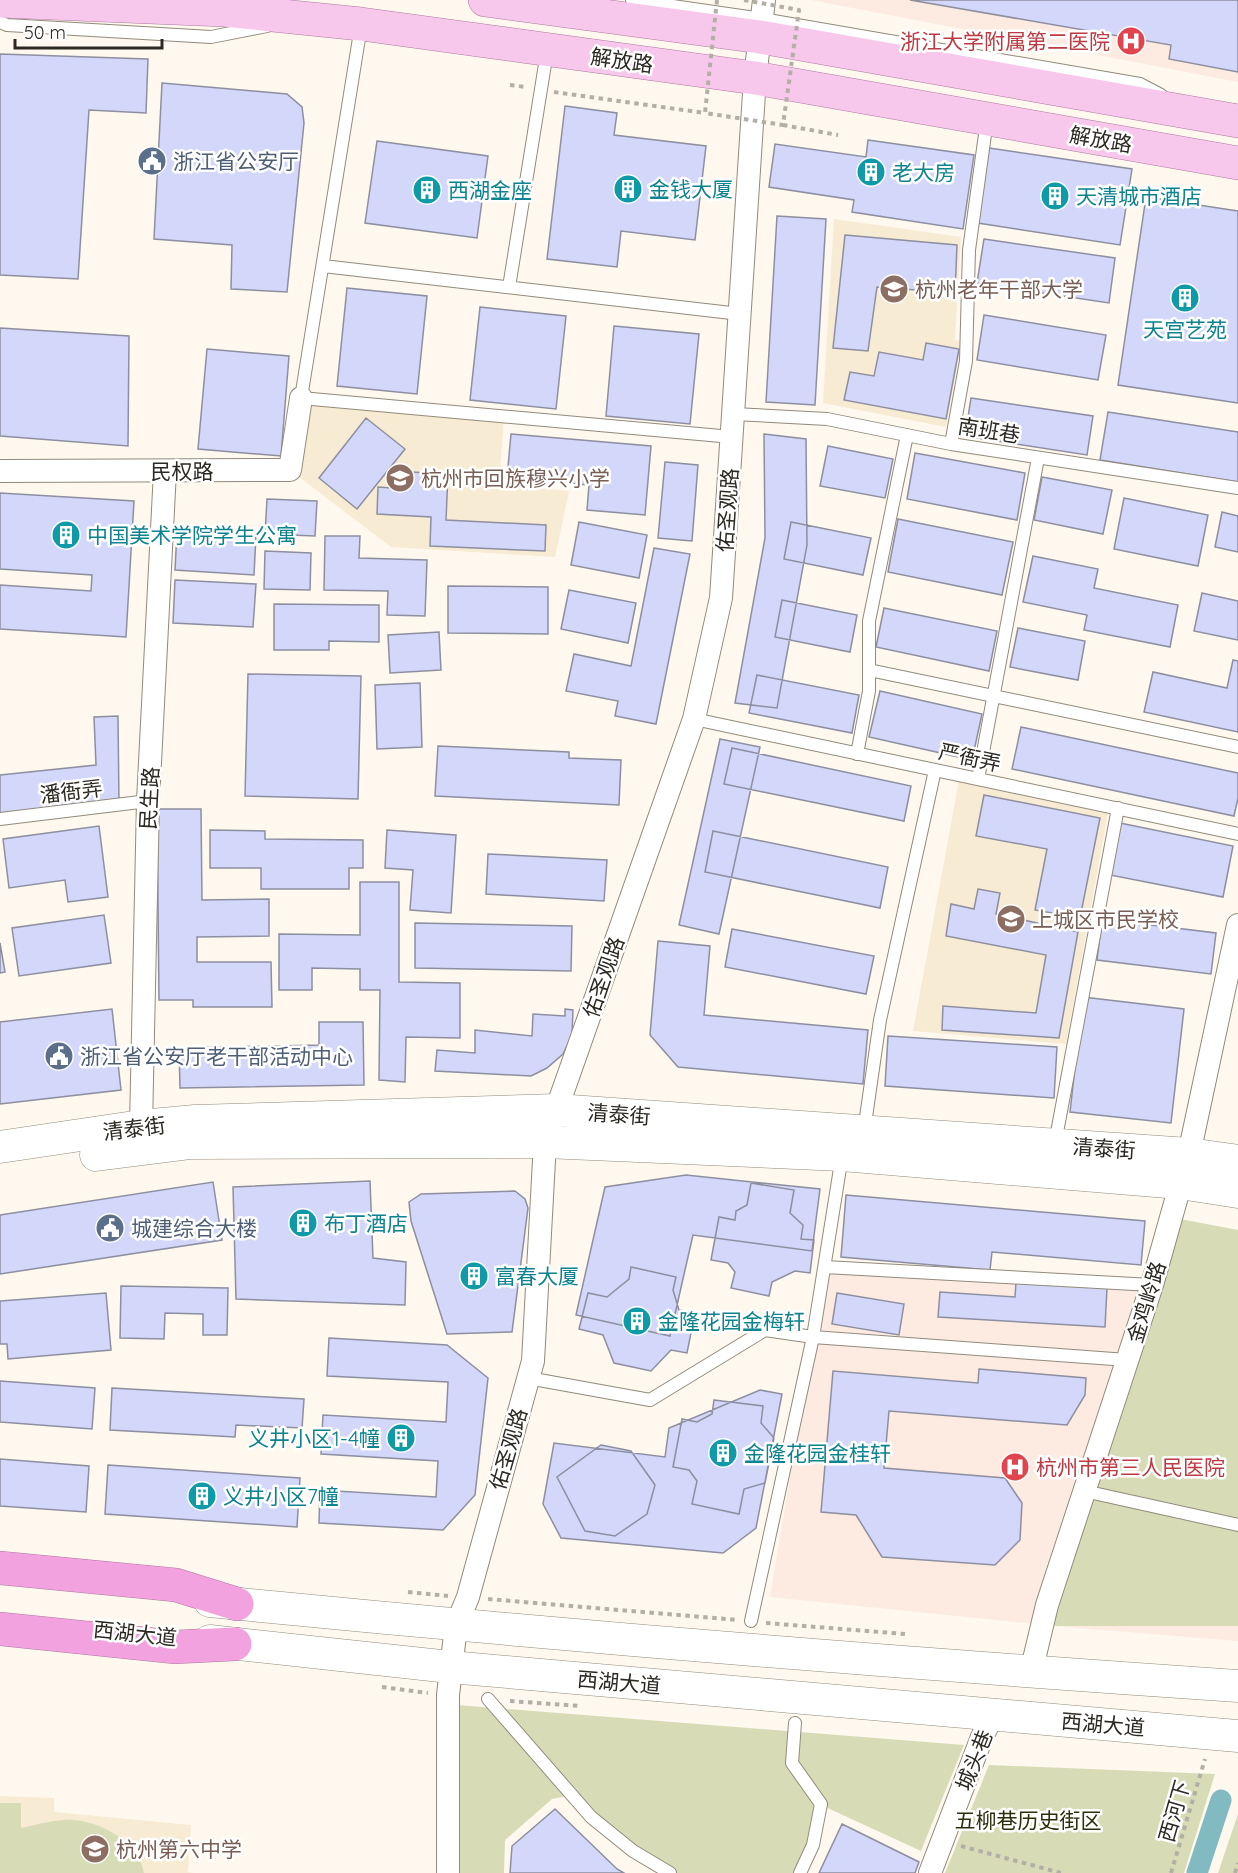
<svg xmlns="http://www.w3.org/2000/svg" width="1238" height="1873" font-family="Quicksand,'Noto Sans SC',sans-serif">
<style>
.built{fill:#f8ebd3}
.medical{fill:#fdebe1}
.green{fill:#d7dcb7}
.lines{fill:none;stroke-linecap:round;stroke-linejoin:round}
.canal{stroke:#81bac0;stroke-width:21}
.building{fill:#d3d7f9;stroke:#8d8fa0;stroke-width:1.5}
.lane-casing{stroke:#928a7b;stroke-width:14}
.street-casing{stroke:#928a7b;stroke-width:24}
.secondary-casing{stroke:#928a7b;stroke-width:33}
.primary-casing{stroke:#ad789e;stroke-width:34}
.highway-casing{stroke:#ad789e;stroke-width:34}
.path{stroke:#b4afa6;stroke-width:4;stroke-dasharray:4.5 4.5;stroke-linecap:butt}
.lane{stroke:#fff;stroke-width:12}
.street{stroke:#fff;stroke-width:22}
.secondary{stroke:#fff;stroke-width:32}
.primary{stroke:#f8c7ec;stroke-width:33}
.highway{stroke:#f3a2e0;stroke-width:33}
.path-bridge{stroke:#b4afa6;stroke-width:4;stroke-dasharray:4.5 4.5;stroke-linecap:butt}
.labels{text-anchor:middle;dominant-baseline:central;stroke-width:5;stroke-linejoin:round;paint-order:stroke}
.health-label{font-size:21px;fill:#be3a42;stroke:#fff;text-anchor:end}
.street-label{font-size:21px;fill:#2c2923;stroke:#fff}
.service-label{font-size:21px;fill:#4e5e75;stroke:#fff;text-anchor:start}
.culture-label{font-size:21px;fill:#0d838f;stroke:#fff;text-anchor:start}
.education-label{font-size:21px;fill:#785e54;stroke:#fff;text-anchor:start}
.park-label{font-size:21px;fill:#2d2f0c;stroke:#fff}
</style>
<rect width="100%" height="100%" fill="#fef8ee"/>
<path class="built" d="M834,219L961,237L955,340L962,341L946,427L823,403Z
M301,398L504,417L499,485L569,491L555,557L391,547L290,470Z
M960,775L1109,807L1066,1044L913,1031Z
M0,1796L54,1798V1812L191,1825L188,1872L193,1873H0Z"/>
<path class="medical" d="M811,0H1238V82Z
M1238,1230V1641L1066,1627L770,1597L825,1267L1152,1285Z"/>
<path class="green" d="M1180,1219L1238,1230V1626H1052Z
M457,1705L964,1745L921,1851L821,1805L813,1845L795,1873H670L572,1795L552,1799L505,1840L504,1873H457Z
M989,1765L1215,1774L1184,1873H945Z
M0,1803H21V1828C35,1825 49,1821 63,1820C94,1817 139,1840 144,1873H0Z
M1238,1814V1873H1218Z"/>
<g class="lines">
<path class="canal" d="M1197,1873L1221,1800"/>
</g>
<path class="building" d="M910,0H1238V72L1169,59L1171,45Z
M0,54L148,59L146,113L89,110L78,279L0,275Z
M162,83L287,94L302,107L304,123L287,292L231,289L232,245L154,239Z
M565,106L617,113L614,135L706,146L695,240L621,231L617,267L547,259Z
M868,140L974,155L963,229L852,212L854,200L769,187L775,144L866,157Z
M377,141L488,156L477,238L365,223Z
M989,148L1132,169L1120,245L978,223Z
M1146,197L1238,211V403L1118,385Z
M777,216L826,219L815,405L766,402Z
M845,235L957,245L955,293L877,287L868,351L833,348Z
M984,239L1115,258L1109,303L977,283Z
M347,288L427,296L417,394L337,386Z
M480,307L566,316L556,409L470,400Z
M984,315L1106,335L1098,380L977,360Z
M614,326L699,334L690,424L606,416Z
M0,328L129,336L128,446L0,436Z
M926,343L959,349L946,419L844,400L850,372L874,376L879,352L923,360Z
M207,349L289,356L281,456L198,449Z
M971,398L1093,416L1087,455L965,436Z
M1108,412L1238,432V482L1100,460Z
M366,418L405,449L357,509L319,478Z
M511,434L651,446L645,515L587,510L589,485L507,478Z
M764,434L806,439L807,545L777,708L735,703L765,538Z
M828,446L893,459L885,498L820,486Z
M915,453L1025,473L1017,520L907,499Z
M665,462L698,465L692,541L658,538Z
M393,471L448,474L446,520L546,525L545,551L430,546L431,517L377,514L378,487L392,488Z
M1042,477L1112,490L1103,534L1034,520Z
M0,493L134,501L126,637L0,629V585L91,591L92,575L0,569Z
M1124,498L1208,515L1198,566L1114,549Z
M267,499L317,501L315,536L265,534Z
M1222,512L1238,516V552L1215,547Z
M898,519L1013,542L1002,595L888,572Z
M579,522L647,535L639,578L571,565Z
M791,522L871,538L863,575L784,559Z
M177,531L256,535L254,575L175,570Z
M325,536H360L359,558L427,560L425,616L387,615L388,591L324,590Z
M654,548L690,554L656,724L615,716L618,701L566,691L574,654L631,666Z
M265,551L311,553L310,590L264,589Z
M1033,556L1098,569L1094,588L1178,605L1170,647L1084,630L1087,615L1023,602Z
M175,580L256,584L253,627L173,623Z
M448,586L548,587V634L448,633Z
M569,590L636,603L628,643L561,629Z
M1202,593L1238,601V640L1194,631Z
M782,600L857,615L850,652L775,637Z
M274,604L379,605V642L329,641V650H274Z
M884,608L997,631L989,671L876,647Z
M1018,628L1085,641L1078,680L1010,667Z
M439,632L441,670L390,673L388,635Z
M1233,660L1238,661V732L1144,712L1153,672L1227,688Z
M248,674L361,676L358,799L245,796Z
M757,675L859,695L852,733L749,713Z
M420,683L422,747L377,749L375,685Z
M880,691L982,714L972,760L869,737Z
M118,716L119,802L0,813V775L96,765L94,717Z
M1021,727L1238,773V798L1234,816L1012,769Z
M720,739L760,747L719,934L679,925Z
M438,746L569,752V758L621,760L619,805L435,796Z
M732,748L911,786L904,821L724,784Z
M984,795L1100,818L1080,918L1035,910L1047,849L976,836Z
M157,809H201L202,900L269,899V936L197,937V962H271L272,1007H193V1000H159Z
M1120,823L1233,846L1223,897L1110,875Z
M99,826L108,897L68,902L65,880L9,888L3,839Z
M210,830L265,831V839L363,840V868H349V889H261V868H210Z
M387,830L456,835L451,913L410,910L413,870L385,868Z
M713,831L888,867L880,908L705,872Z
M488,854L607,860L604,901L486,894Z
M360,882H399V982L460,983V1038L406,1037L405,1082L379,1080L380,990H360V969L312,968V990H279V934L360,935Z
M978,889L1000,893L996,914L1078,932L1059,1038L942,1030L943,1006L1036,1013L1046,955L946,936L951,904L974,909Z
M104,915L111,963L19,976L12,928Z
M1102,919L1216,933L1211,974L1097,960Z
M415,923L572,926L571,971L415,968Z
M732,929L874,956L866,994L725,967Z
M658,941L710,946L704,1015L868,1030L863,1084L678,1067L650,1035Z
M0,943L5,972L0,973Z
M1083,997L1184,1009L1171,1123L1070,1112Z
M112,1009L121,1090L0,1104V1022Z
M565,1009L573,1010L572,1035L563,1054L547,1068L531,1076L435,1071L437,1050L475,1053V1030L532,1036L533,1014L565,1016Z
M319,1022H363L364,1085L180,1088L179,1048L319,1045Z
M888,1036L1057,1047L1054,1098L885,1086Z
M686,1175L820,1189L812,1251L693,1235L670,1336L576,1315L605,1187Z
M370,1181L373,1258L406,1262L405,1305L236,1299L233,1187Z
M213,1182L222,1240L0,1274V1215Z
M751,1183L794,1190L790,1213L803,1225L801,1239L814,1240L810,1273L795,1271L772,1282L769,1296L731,1288L735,1272L728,1263L711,1260L719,1217L735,1220L736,1211L747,1205Z
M515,1191L525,1199L528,1208L512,1332L447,1334L411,1221L409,1202L421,1194Z
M846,1195L1145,1221L1141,1265L992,1252L990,1270L841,1257Z
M631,1267L676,1277L673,1290L679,1310L695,1313L687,1353L671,1350L651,1371L614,1363L603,1335L579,1329L588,1293L607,1297L629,1279Z
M1016,1282L1107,1288L1105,1327L938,1317L940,1292L1015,1297Z
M121,1286L228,1288L227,1335H203V1314L165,1313L164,1339L120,1338Z
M106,1293L111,1350L8,1359L7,1344H0V1301Z
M837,1293L904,1304L899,1335L832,1324Z
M329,1338L447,1345L488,1378L475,1495L443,1530L319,1523L320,1490L436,1497L438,1461L321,1454L323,1415L446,1422L448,1382L327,1376Z
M979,1369L1086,1378L1085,1395L1067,1425L889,1411L884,1468L1005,1478L1022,1503L1020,1540L995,1565L882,1557L856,1515L821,1512L833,1371L978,1383Z
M0,1381L95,1388L92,1429L0,1422Z
M112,1388L304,1399L302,1428L236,1425L235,1437L110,1430Z
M760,1390L782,1394L756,1528L723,1553L561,1538L543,1504L554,1443L665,1457L669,1428Z
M714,1400L763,1406L761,1423L774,1438L765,1483L744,1489L739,1514L692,1504L697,1481L689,1470L673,1467L682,1419L697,1422L712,1414Z
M601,1445L631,1451L655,1485L647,1514L615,1536L585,1531L557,1477Z
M0,1459L89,1466L86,1512L0,1506Z
M108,1465L300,1478L297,1527L105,1514Z
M555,1809L617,1869L624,1873H510L512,1846Z
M842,1824L919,1862L915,1873H819Z"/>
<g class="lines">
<g class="lane-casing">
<path id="lane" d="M632,0L762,19L1140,84L1161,95
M0,22L7,25L211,37L267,26
M361,26L301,398L732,437
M323,266L740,314
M509,287L547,52
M734,414L827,419L951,444L1238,488
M951,444L966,361L969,250L987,120
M869,670L1238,747
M694,719L1238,834
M857,754L869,691V621L907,435
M978,779L1038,458
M0,819L148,801
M864,1131L880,1020L935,770
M1055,1143L1118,808
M825,1267L1152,1285
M528,1378L650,1400L765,1330L813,1337L1127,1360
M1084,1491L1238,1525
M751,1621L813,1337L842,1156
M488,1699L591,1817L633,1851L670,1873
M795,1723L792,1763L821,1804L813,1845L800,1873"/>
</g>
<g class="street-casing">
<path id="street" d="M0,471L290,470L301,398
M141,1126L148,801L165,471
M1031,1672L1047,1605L1152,1285L1189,1154L1238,925
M448,1873V1695L456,1626L468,1597L533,1361L545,1142L694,719L721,598L755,78L764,0
M930,1873L982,1737L993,1715"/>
</g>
<g class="secondary-casing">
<path id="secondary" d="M0,1147L141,1126L195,1121L556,1110L1189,1154L1238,1161
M96,1155L191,1143L545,1142L842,1155L1180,1183L1238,1192
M210,1601C552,1635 895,1663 1238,1686
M210,1641L450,1667L1238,1736"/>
</g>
<g class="primary-casing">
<path id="primary" d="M485,0L760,37L1238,121
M0,1L224,10L361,24L755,78L1238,163"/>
</g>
<g class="highway-casing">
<path id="highway" d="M0,1568L176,1585L237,1604
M0,1629L175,1647L235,1644"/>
</g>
<path class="path" d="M510,85L526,87
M554,92L705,113
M783,125L838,135
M408,1592L448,1596
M488,1599L738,1620
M766,1623L905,1634
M382,1687L428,1693
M510,1701L580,1706
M961,1846L1061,1873
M1171,1873L1205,1759
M1235,1873L1238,1863"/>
<use href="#lane" class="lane"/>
<use href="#street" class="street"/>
<use href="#secondary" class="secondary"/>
<use href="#primary" class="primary"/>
<use href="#highway" class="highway"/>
<path class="path-bridge" d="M717,0L705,113L783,125L799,10L744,0"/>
</g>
<defs>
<g id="hospital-disc" transform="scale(1.5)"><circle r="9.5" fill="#e0444e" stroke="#fff"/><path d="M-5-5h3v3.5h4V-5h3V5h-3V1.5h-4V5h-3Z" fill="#fff"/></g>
<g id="civic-disc" transform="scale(1.5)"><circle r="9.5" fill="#5c6f8a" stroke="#fff"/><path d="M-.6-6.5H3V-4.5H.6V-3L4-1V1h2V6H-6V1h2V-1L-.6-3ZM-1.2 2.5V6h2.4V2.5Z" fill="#fff"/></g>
<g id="building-disc" transform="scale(1.5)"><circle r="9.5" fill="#0f9aa8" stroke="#fff"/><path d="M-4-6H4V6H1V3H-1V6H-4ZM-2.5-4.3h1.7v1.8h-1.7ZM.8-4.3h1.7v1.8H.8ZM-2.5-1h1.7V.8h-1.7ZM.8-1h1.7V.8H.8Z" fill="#fff"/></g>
<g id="university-disc" transform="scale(1.5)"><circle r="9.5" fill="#8d6e63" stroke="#fff"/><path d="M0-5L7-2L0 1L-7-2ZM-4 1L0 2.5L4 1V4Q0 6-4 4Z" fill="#fff"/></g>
<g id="school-disc" transform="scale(1.5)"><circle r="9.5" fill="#8d6e63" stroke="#fff"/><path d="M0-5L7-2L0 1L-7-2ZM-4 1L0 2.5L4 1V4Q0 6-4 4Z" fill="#fff"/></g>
</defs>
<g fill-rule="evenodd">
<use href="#hospital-disc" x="1131" y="41"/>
<use href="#civic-disc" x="152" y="161"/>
<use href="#building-disc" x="871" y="172"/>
<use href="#building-disc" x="628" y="189"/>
<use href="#building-disc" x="427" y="190"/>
<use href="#building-disc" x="1055" y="196"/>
<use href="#university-disc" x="894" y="289"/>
<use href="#building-disc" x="1185" y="298"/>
<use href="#school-disc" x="400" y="478"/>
<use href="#building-disc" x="66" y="535"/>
<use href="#school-disc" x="1011" y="919"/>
<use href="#civic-disc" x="59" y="1056"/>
<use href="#building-disc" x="303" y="1223"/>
<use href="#civic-disc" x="110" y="1228"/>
<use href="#building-disc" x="474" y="1276"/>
<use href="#building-disc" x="637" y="1321"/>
<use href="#building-disc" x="401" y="1438"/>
<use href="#building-disc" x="723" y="1453"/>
<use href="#hospital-disc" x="1015" y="1467"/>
<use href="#building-disc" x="202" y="1496"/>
<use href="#school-disc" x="95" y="1849"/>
</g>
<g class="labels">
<g class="health-label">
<text x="1110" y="41">浙江大学附属第二医院</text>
<text x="1036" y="1467" text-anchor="start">杭州市第三人民医院</text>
</g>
<g class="street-label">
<text transform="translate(622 60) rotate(8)">解放路</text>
<text transform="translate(1101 139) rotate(10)">解放路</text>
<text transform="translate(989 430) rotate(9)">南班巷</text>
<text x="182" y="471">民权路</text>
<text transform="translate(727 510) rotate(-86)">佑圣观路</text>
<text transform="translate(970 757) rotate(12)">严衙弄</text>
<text transform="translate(71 791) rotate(-7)">潘衙弄</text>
<text transform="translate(149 798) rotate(-87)">民生路</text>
<text transform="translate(603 977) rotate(-71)">佑圣观路</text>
<text transform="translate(619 1114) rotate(4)">清泰街</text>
<text transform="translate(134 1128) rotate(-7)">清泰街</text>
<text transform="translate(1104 1148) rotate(4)">清泰街</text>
<text transform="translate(1146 1302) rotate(-73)">金鸡岭路</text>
<text transform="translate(508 1449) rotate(-74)">佑圣观路</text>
<text transform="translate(135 1633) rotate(6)">西湖大道</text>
<text transform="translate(619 1682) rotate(5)">西湖大道</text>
<text transform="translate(1103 1724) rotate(5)">西湖大道</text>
<text transform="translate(974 1760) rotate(-68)">城头巷</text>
<text transform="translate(1174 1811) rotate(-74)">西河下</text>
</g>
<g class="service-label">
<text x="173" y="161">浙江省公安厅</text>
<text x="80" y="1056">浙江省公安厅老干部活动中心</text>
<text x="131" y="1228">城建综合大楼</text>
</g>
<g class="culture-label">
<text x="892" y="172">老大房</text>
<text x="649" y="189">金钱大厦</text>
<text x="448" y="190">西湖金座</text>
<text x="1076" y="196">天清城市酒店</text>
<text x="1185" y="329" text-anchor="middle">天宫艺苑</text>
<text x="87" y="535">中国美术学院学生公寓</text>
<text x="324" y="1223">布丁酒店</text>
<text x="495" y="1276">富春大厦</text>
<text x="658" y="1321">金隆花园金梅轩</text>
<text x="380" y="1438" text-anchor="end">义井小区1-4幢</text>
<text x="744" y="1453">金隆花园金桂轩</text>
<text x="223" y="1496">义井小区7幢</text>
</g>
<g class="education-label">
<text x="915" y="289">杭州老年干部大学</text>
<text x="421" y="478">杭州市回族穆兴小学</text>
<text x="1032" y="919">上城区市民学校</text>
<text x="116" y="1849">杭州第六中学</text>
</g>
<g class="park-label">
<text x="1028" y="1820">五柳巷历史街区</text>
</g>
</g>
<path d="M15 39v9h147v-9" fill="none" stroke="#2c2923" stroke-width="3"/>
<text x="24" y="39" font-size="18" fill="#2c2923" stroke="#ffffff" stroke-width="4.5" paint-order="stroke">50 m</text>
</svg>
